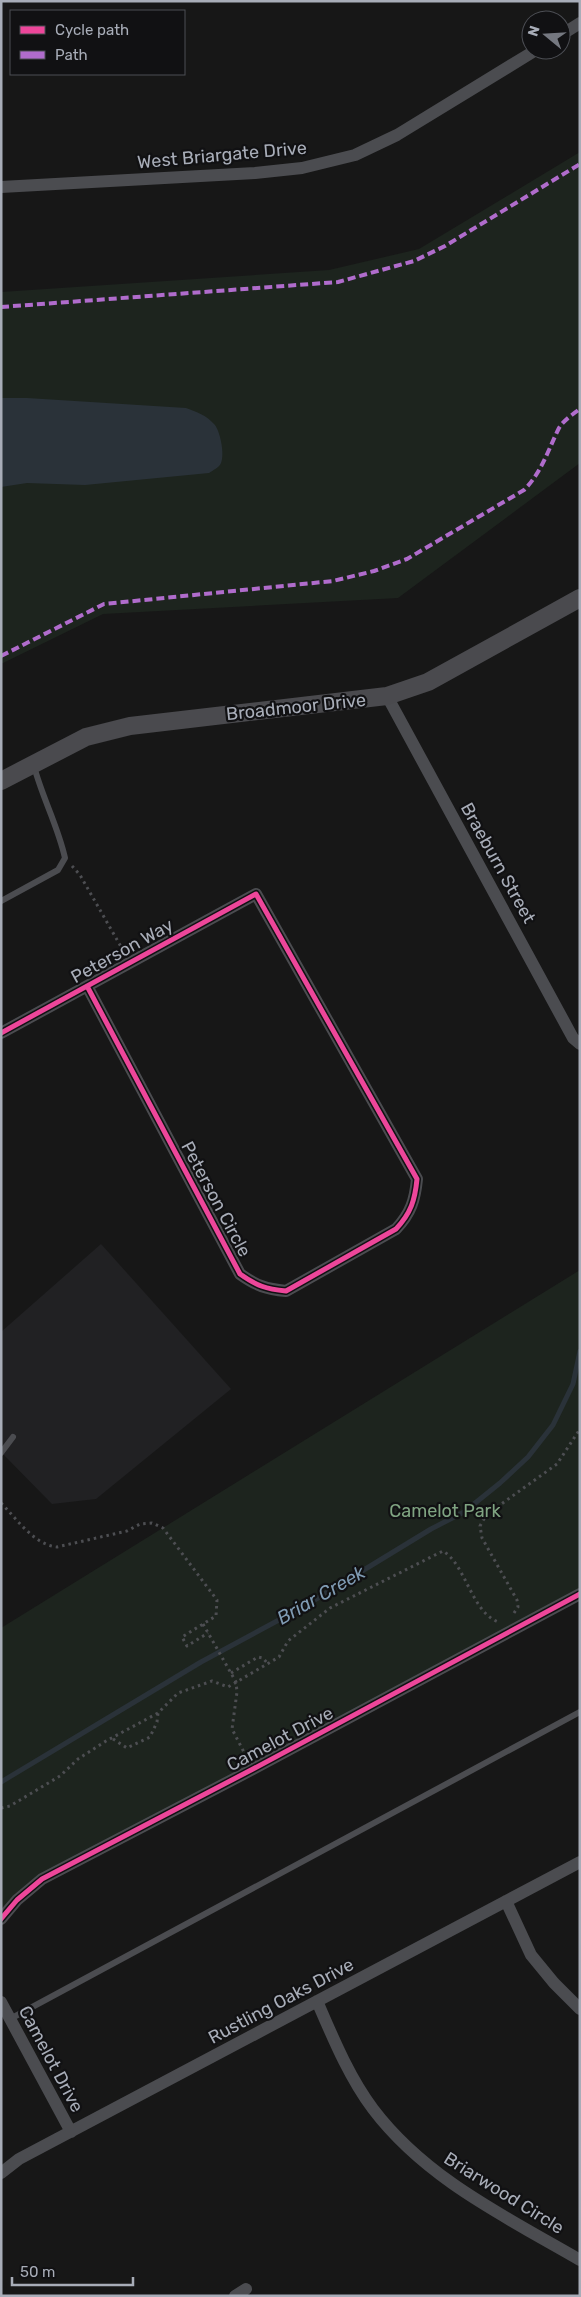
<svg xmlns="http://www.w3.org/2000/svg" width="581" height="2297" font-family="Rubik,sans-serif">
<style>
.built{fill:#212123}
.green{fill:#1d241e}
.water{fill:#2a3239}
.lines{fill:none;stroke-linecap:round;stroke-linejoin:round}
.stream{stroke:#2a3239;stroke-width:5}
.path{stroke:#4d4e52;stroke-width:3;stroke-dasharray:2.5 4;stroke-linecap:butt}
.lane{stroke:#4b4c50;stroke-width:6}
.street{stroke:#4b4c50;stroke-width:12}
.secondary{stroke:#4a4a4e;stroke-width:18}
.quiet{stroke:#b06ccc;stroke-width:4;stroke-dasharray:8 4;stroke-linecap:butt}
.cycleway-casing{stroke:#111113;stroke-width:8}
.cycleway{stroke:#ed469a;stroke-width:5}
.labels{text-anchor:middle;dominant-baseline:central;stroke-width:4.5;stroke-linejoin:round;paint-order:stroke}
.street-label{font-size:18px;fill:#a8adb8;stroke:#111113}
.park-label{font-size:18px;fill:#7fa381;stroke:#111113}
.water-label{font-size:19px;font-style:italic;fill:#7f9bb3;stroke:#111113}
</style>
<rect width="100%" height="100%" fill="#171717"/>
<path class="built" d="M101,1244L231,1389L96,1499L52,1504L1,1452V1332Z"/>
<path class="green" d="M580,152V463L398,598L103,614L1,664V292L329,270L419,249Z
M580,1270V1592L42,1879L1,1919V1628Z"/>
<path class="water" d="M1,398H27L186,408C197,412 206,415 214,424C220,430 225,454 221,463C219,468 213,470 209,473L85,485L27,483L1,487Z"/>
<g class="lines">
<path class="stream" d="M1,1782L201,1662L303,1607L431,1529L464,1512L500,1483L528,1457L553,1425L573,1384L580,1351"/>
<path class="path" d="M72,866L80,875L124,952
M1,1503C16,1518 34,1545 57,1547L127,1531L140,1524L152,1523L163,1528L217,1600L216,1616L182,1637L187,1646L208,1633
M514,1613L518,1607L517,1600L482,1538L480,1526L486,1515L557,1464L580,1429
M203,1624L236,1682L237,1692L232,1729L247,1758
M231,1673L258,1657L263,1658L268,1664
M113,1739L127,1748L150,1737L157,1722L158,1713
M1,1808L10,1806L60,1776L78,1759L106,1741L158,1713L178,1693L212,1681L228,1687L279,1657L288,1641L330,1608L443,1551C466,1565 471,1611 498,1622"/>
<path class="lane" d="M1,901L58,870L65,858C58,826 42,797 34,766
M1,1453L13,1437
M10,2019L580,1712"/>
<path class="street" d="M561,35L580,23
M1,187L255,173L302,168L355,155L397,135L536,50
M387,696L573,1038L580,1044
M1,1033L256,894L417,1179C415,1200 411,1213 396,1229L286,1291C266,1289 257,1286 240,1274L87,986
M506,1901L531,1955L554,1983L580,2009
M1,1919L17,1900L42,1879L253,1769L580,1594
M317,2001C333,2038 349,2077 373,2109C426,2179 506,2217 580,2260
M1,2002L71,2132
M1,2173L19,2159L580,1862
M235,2296L246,2289"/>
<path class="secondary" d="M1,781L86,737L130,726L387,696L428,682L580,598"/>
<path class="quiet" d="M1,307L338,282L414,261L445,246L580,164
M1,656L104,604L333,581L374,571L407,559L524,490C542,472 548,450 559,428C563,421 573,414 580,409"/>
<g class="cycleway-casing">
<path id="cycleway" d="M1,1033L256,894L417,1179C415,1200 411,1213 396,1229L286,1291C266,1289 257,1286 240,1274L87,986
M1,1919L17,1900L42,1879L253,1769L580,1594"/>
</g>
<use href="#cycleway" class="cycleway"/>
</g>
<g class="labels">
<g class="street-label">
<text transform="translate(222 155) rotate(-5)">West Briargate Drive</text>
<text transform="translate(296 707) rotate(-6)">Broadmoor Drive</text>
<text transform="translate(498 863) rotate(61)">Braeburn Street</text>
<text transform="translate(122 951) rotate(-29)">Peterson Way</text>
<text transform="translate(216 1199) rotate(62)">Peterson Circle</text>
<text transform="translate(280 1739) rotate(-28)">Camelot Drive</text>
<text transform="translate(281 2001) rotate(-28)">Rustling Oaks Drive</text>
<text transform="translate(51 2059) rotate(62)">Camelot Drive</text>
<text transform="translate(504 2193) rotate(32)">Briarwood Circle</text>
</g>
<g class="park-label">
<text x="445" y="1511">Camelot Park</text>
</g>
<g class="water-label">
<text transform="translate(321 1595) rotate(-30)">Briar Creek</text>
</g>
</g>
<rect width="581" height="2297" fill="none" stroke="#a8adb8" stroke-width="5"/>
<rect x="10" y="10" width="175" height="65" fill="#111113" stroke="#4d4f55"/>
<rect x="20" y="26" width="25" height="8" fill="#ed469a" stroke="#4d4f55"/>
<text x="55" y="35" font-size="15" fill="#a8adb8">Cycle path</text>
<rect x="20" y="51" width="25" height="8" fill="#b06ccc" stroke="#4d4f55"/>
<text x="55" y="60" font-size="15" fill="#a8adb8">Path</text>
<g transform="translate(546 35) rotate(288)"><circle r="24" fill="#111113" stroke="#4d4f55"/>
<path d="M0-4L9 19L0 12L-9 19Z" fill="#757880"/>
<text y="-8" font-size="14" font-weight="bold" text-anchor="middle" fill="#a8adb8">N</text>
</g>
<path d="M12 2277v8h121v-8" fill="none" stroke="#a8adb8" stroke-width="2.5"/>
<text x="20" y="2277" font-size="15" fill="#a8adb8" stroke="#111113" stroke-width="4" paint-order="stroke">50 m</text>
</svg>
